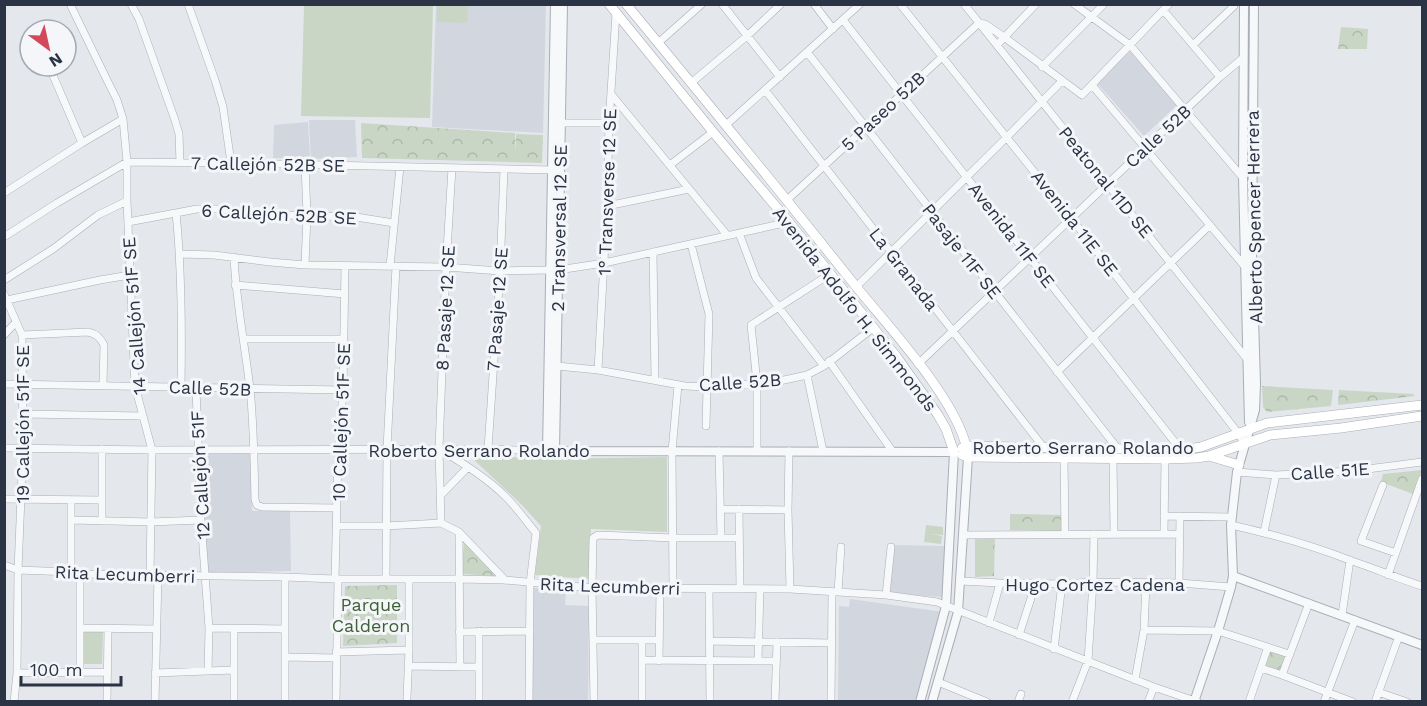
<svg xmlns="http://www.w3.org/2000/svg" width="1427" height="706" font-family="'Work Sans',sans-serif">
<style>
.built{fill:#d2d6de}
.forest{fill:url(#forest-crowns)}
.garden{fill:#c9d6c5}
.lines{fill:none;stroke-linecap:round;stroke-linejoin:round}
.minor-casing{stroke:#a9aeb7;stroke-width:8}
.tertiary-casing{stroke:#a9aeb7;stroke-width:10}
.secondary-casing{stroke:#a9aeb7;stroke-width:10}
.minor{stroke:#f7f8fa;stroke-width:7}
.tertiary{stroke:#f7f8fa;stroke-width:8}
.secondary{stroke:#fff;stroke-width:9}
.labels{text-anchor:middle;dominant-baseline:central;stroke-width:6;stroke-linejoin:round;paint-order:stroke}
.street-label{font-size:18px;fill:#2b3445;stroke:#f4f6f9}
.park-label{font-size:18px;fill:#3f6138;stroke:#f4f6f9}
</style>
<defs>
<pattern id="forest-crowns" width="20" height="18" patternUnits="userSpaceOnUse" patternTransform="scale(1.5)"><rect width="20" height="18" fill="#c9d6c5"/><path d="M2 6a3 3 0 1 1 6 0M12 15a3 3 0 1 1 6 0" fill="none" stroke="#adb8ab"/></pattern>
</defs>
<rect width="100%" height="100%" fill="#e4e7ec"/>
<path class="built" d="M436,5H546L543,133L432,127Z
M1130,51L1177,105L1144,136L1097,83Z
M309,120H355L357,157L311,159Z
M308,122L310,158H273L274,125Z
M250,453L252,511L290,510L291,571L206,573L204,454Z
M894,545L946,546L943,597L890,594Z
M534,588L566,590L565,605L589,606L588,701L532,702Z
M850,599L943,612L915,701L838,702L839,606L849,607Z"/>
<path class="forest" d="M1341,27L1368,29L1367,49H1338Z
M361,123L515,133V154L516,134L543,135L542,163L362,158Z
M1262,386L1333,390L1331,406L1267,412L1263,407Z
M1339,390L1413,394L1415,396L1338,405Z
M1422,470L1413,494L1381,482L1383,474Z
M1010,514L1062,515L1061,531L1010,530Z
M995,537L994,576L975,577V538Z
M464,540L497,576L462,574Z
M397,585V643L343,646L345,586Z
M1268,647L1289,654L1282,675L1261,668Z"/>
<path class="garden" d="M304,5H433L430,118L301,116Z
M437,6H468L467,23L437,22Z
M474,455L549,459L667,457V532L591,529L589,579L535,575L541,526L522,505L473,459Z
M926,525L943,527V535L931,534L942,536L941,544L924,542Z
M977,547H993V574H977Z
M84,631H103L102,664H83Z"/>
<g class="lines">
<g class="minor-casing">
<path id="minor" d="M70,4L106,78L117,100L123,119L127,162V201L135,386L152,450L150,575
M131,4L139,19L175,120L179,134L180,163
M188,4L215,80L223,107L231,163
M722,4L780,77
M814,4L833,29
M900,4L1071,218L1238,433L1245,444
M964,4L1247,359
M1074,4L1130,45L1243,178
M1164,11L1220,77
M843,20L1181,450
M658,43L702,4
M997,45L1036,4
M1193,45L1234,6
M807,52L1118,449
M49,66L82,143
M1042,67L1104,4
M691,83L747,36L781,4
M1092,85L1246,268
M765,90L1044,448
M611,94L727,235
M561,123H609
M726,125L860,4
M305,165L307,215L305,265
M670,165L713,132
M452,168L446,267L439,449L441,523L459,532L460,667
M4,193L82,143L123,119
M787,200L979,23L985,24L1004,37L1082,95L1169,4
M607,206L689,189
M176,213C182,271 182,329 181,387
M128,222L197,209H221L247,213L281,215L356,217L394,223
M739,233L756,278L824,366
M4,237L57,203L127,162L231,163L552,170
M691,244L709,314L706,426
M653,252L655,379
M180,254L214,255L270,262L305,265L446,267L500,271L550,270
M234,257C236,302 245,345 250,389C254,426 254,463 255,500L257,505L262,507L337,508
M390,266L400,167
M558,270L604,263L789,222
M4,280L53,249L98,215L127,201
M235,285L345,294
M856,287L1007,137L1062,81
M4,294L22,335L23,448L18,570L17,673L14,702
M7,300L100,280L130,275
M4,335L16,322
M22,335L88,332C96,334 100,337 104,345L103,385
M243,339H344
M829,361L893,452
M918,364L1220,77L1243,58
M557,366L598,370L685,386L707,387L775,382L807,375L824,366L873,328
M598,370L607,206L609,123L616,13
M1057,372L1210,225
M807,375L823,451
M4,384L343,390
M196,388L201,520L209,628L208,671
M23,414L143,416
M4,448L152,450L488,449L547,451
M488,449L500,271L504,169
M441,450C464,464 487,478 506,497C517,508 526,521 536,533L530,583L529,702
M719,451L721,538
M757,451V383L751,325L830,274
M789,451L788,510L790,589
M1064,458L1065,534
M1113,458L1114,534
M1237,472L1276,475L1352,471L1422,462
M1383,485L1361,541L1396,553
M441,495L468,467
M4,499L102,500
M720,509L788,510
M739,509L740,589
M1164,516L1232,517
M72,520L151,522L201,520
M102,521V449
M1231,525C1272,534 1313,546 1352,561C1376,569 1399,579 1422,586
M337,526H386L441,523
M459,532L505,580
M1264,532L1276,475
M1164,534L1165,459
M963,535L1179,534
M4,565L18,570L71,572L80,574L285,577L335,579H460L505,580L592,588L790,589L886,595L937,602L1154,687L1198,702
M71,572V500
M80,574V672
M1388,575L1422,479
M335,579L338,457L343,390L345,266
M386,579L387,449L396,266
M960,581L1000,583L1062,584L1093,582L1179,583L1231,587
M1179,583L1180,516
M673,588L672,451L678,385
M709,589L710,702
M838,592L841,547
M886,595L891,547
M1342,615L1350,560
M989,623L1000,583
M80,628L156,629
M209,628L285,629
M1144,630L1218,631L1289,654
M479,631V702
M459,632L530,631
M1019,635L1036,583
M594,640H659
M642,640V702
M709,641L832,643
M1054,649L1062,584
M336,652L409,650
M286,657L336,658
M642,660L776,661
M659,661L660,589
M758,661L760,589
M408,666L479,667
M1261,668L1282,675L1353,702
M17,673L108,672
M155,673L234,670
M1282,675L1309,603
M1135,680L1144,630L1146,583
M938,682L987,702
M1378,692L1407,702
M407,698L409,650V579
M107,702L108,629
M155,702L158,575
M234,702V628
M285,702V577
M336,702L338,579
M594,702L592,588L593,538L598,535L673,538H739
M775,702L777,642
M831,702L832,592
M1018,702L1021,694
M1072,702L1088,661L1093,582L1094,534
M1148,702L1154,687
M1249,702L1268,647
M1324,702L1355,620
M1375,702L1399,636"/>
</g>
<g class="tertiary-casing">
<path id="tertiary" d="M555,4L547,451L954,452L946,606L920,702
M1244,4L1243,178L1249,422
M555,451L563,4
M1233,576L1422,645
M932,702L958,612L968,457
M1194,702L1218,631L1231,587L1233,576L1231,525L1237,472L1255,410L1256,384L1252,252L1254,4"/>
</g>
<g class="secondary-casing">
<path id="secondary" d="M609,4L713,132L789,222L896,356L938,415L946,429L954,452
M626,4C703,97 779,190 854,284C886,324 964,406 968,457
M962,448L967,446L1181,450L1201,447L1267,423L1422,405
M962,455L968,457L1165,459L1197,458L1209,456L1270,435L1341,428L1422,416
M1209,456L1239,465"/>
</g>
<use href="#minor" class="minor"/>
<use href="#tertiary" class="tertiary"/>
<use href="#secondary" class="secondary"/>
</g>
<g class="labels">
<g class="street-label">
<text transform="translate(883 111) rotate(-43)">5 Paseo 52B</text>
<text transform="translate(1158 136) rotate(-43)">Calle 52B</text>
<text transform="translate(268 164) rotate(1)">7 Callejón 52B SE</text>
<text transform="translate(1106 182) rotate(51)">Peatonal 11D SE</text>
<text transform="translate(607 192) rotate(-88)">1° Transverse 12 SE</text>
<text transform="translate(279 214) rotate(3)">6 Callejón 52B SE</text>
<text transform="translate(1254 217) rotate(-91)">Alberto Spencer Herrera</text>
<text transform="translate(1075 223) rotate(52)">Avenida 11E SE</text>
<text transform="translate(559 228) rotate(-89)">2 Transversal 12 SE</text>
<text transform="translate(1012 235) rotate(52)">Avenida 11F SE</text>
<text transform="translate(962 251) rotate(52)">Pasaje 11F SE</text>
<text transform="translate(904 269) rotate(52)">La Granada</text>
<text transform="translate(445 308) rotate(-87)">8 Pasaje 12 SE</text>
<text transform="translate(497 309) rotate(-86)">7 Pasaje 12 SE</text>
<text transform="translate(855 309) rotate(52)">Avenida Adolfo H. Simmonds</text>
<text transform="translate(134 316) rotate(-94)">14 Callejón 51F SE</text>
<text transform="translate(740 382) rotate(-4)">Calle 52B</text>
<text transform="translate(210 388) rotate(2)">Calle 52B</text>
<text transform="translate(341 422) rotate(-88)">10 Callejón 51F SE</text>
<text transform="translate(22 424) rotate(-90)">19 Callejón 51F SE</text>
<text x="1083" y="447">Roberto Serrano Rolando</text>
<text x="479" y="450">Roberto Serrano Rolando</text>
<text transform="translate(1330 471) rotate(-4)">Calle 51E</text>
<text transform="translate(200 475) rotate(-93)">12 Callejón 51F</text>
<text transform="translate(125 574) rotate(2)">Rita Lecumberri</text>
<text x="1095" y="584">Hugo Cortez Cadena</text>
<text transform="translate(610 586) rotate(2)">Rita Lecumberri</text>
</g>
<g class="park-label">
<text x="371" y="604">Parque<tspan x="371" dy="21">Calderon</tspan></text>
</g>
</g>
<rect width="1427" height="706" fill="none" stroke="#2b3445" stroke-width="12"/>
<g transform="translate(48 48) rotate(147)"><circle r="28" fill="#f4f6f9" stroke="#a4a8b1" stroke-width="1.5"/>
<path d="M0-4.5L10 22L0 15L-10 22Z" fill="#d1495b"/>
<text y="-9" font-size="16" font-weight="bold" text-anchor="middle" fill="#2b3445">N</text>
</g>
<path d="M21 676v9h100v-9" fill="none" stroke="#2b3445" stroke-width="3"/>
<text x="30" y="676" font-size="18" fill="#2b3445" stroke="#f4f6f9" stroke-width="4.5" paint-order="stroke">100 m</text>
</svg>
